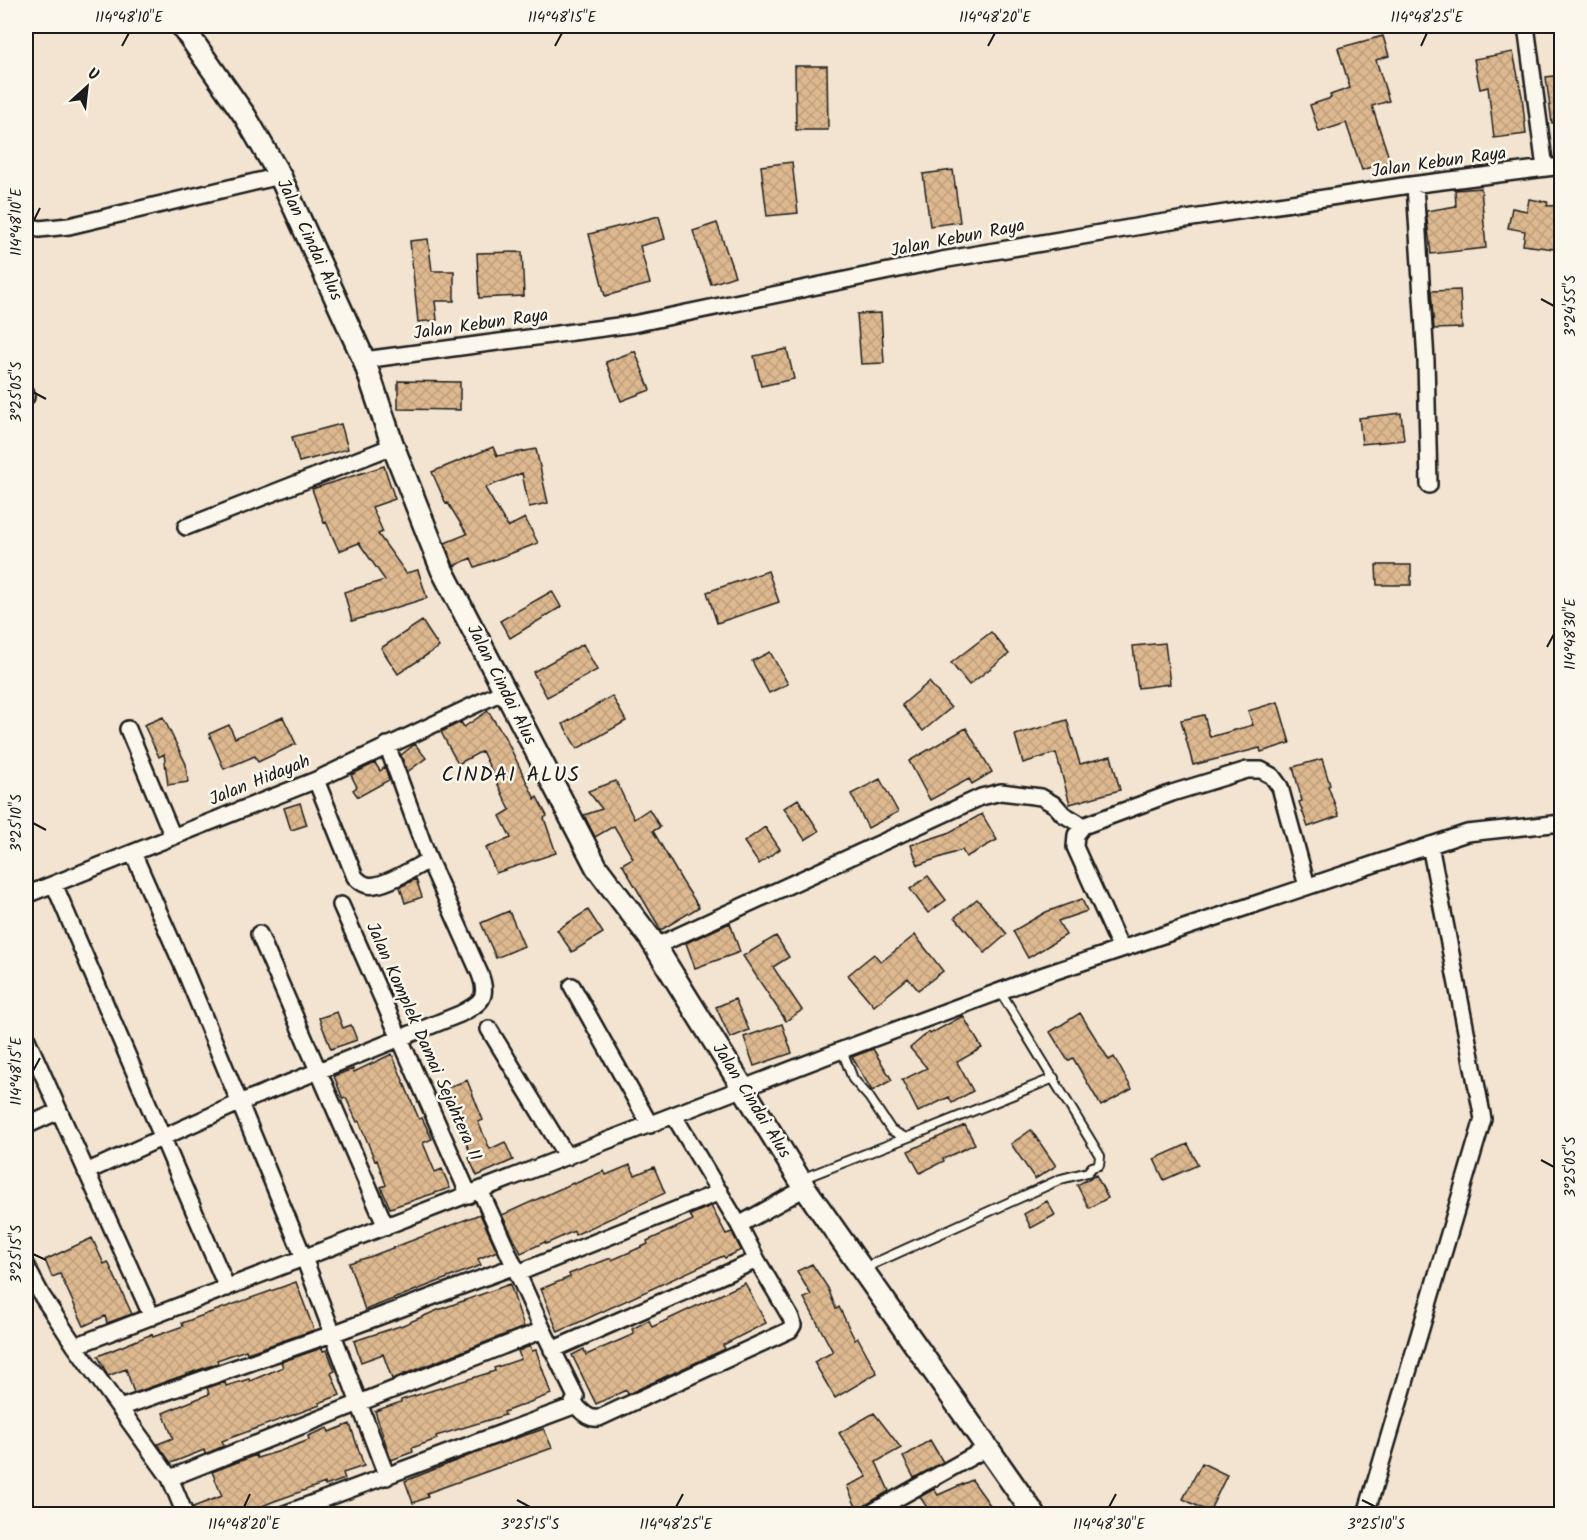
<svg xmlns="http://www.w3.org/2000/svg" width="1587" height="1540" font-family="Kalam,sans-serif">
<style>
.building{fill:url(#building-cross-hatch);stroke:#1c1c1c;stroke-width:1.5}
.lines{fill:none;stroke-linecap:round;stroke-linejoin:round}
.lane-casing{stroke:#1c1c1c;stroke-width:12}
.street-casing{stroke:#1c1c1c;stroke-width:20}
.secondary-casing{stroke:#1c1c1c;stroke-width:26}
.lane{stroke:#fbf7ec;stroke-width:8}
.street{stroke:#fbf7ec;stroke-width:15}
.secondary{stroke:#fbf7ec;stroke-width:21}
.ticks{fill:none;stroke:#1c1c1c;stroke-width:2}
.labels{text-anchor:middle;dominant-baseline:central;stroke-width:5;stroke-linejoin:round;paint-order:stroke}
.street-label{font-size:18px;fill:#1c1c1c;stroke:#fbf7ec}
.quarter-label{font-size:21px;letter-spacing:1.5px;fill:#1c1c1c;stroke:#fbf7ec}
.neatline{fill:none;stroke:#1c1c1c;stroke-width:2}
.ticks-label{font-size:15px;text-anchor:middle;fill:#1c1c1c}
</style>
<defs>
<pattern id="building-cross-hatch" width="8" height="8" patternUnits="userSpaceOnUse" patternTransform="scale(1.5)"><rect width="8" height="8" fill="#deb990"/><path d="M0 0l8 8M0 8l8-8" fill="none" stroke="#be9e7c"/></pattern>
</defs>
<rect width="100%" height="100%" fill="#f2e4d0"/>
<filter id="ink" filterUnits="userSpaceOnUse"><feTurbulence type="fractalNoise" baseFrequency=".0167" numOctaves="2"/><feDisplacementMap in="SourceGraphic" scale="12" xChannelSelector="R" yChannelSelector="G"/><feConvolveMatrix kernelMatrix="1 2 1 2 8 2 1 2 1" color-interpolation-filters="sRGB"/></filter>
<g filter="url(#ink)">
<path class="building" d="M1383,36L1389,56L1376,60L1389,101L1372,106L1390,161L1362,170L1346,123L1319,132L1310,105L1331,98L1330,95L1350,88L1338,48Z
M1513,52L1522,96L1526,134L1494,138L1488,87L1480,89L1474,59Z
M795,66H827L828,130H796Z
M1562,75V122L1552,123L1546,77Z
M792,162L798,213L767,216L761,166Z
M953,170L960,222L930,226L923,174Z
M1481,188L1486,248L1431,254L1426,211L1456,206L1455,190Z
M1529,199L1548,202L1547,206L1562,205V250L1523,245L1525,231L1508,228L1512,208L1527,211Z
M659,216L665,239L640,246L650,284L605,296L589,234Z
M717,223L735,276L711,284L693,231Z
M428,239L432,271H454V301H435L437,320L418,322L410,241Z
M522,252L524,296L479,298L477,253Z
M1460,290L1462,328L1434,329L1431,291Z
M881,313L884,363L861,364L857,314Z
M787,349L794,379L761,386L754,356Z
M635,351L650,390L621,401L606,362Z
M398,381L460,382V410L398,409Z
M1401,413L1404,440L1362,444L1359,418Z
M341,424L348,449L299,462L292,437Z
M493,447L497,456L536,449L548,503L529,507L522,473L485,488L508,527L525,518L538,543L475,567L471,558L454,566L445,543L467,534L448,503L446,504L432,472Z
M384,466L395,499L372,507L383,532L378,534L406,573L418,570L427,598L352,621L344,592L385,580L359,543L339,551L326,522L324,523L312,489Z
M1376,565H1411V585H1377Z
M768,571L779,602L717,623L707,592Z
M552,591L561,607L510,638L500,621Z
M422,621L439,647L398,674L381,648Z
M991,632L1009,654L969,685L951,663Z
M1165,643L1170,684L1138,688L1133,646Z
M583,644L597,670L547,697L533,672Z
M770,652L788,684L769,693L752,661Z
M929,682L951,708L923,731L902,705Z
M612,696L626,721L577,749L563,724Z
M1278,702L1290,743L1261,752L1260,748L1193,765L1181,720L1204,715L1210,737L1253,725L1248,711Z
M488,711L506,739L535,799L537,797L547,816L544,818L556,853L496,873L486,848L511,838L500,816L510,810L482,751L458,764L441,732L461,722L464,727Z
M163,717L186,764L188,782L168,785L164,754L159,757L144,725Z
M283,717L296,744L258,762L255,756L224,769L209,734L229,725L235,738Z
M1067,720L1080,764L1111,756L1120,790L1070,804L1056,753L1023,763L1015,735Z
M966,728L992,772L972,784L969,779L930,800L909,761Z
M415,744L426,758L407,772L401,755Z
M1322,759L1330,785L1328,786L1339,816L1308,827L1299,802L1302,801L1293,767Z
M375,763L380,771L385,767L389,780L358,797L353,790L357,787L351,775Z
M880,779L898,812L868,828L851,794Z
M616,781L634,819L649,809L660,827L653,831L682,881L699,907L661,930L622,864L633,858L614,826L595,837L584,815L602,809L588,791Z
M798,799L819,831L805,840L784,808Z
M300,803L307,825L291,830L284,808Z
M982,814L997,840L966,857L962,850L918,865L911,845L948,833Z
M765,827L780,849L759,864L744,842Z
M928,876L946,900L928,913L910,889Z
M416,879L422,897L405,903L400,887Z
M977,899L1007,934L985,953L955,917Z
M1082,899L1087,911L1058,921L1066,935L1028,958L1013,931L1046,912Z
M588,910L603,933L572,952L557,930Z
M509,911L524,946L496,958L481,923Z
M730,923L740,952L695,968L686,943Z
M915,935L943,971L918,990L908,978L874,1006L848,975L874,954L881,962Z
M776,936L789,957L773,967L802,1010L786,1021L743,956Z
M735,999L749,1030L730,1038L716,1007Z
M337,1012L343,1028L351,1025L357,1040L331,1049L319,1018Z
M1080,1013L1109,1060L1114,1057L1132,1089L1101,1106L1073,1058L1068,1061L1050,1032Z
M963,1016L982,1048L957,1062L973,1091L952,1103L949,1097L918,1112L902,1080L927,1068L910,1048L929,1032L930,1034Z
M782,1024L792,1053L754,1066L744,1037Z
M873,1049L892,1080L872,1091L852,1057Z
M392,1054L419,1119L422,1118L432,1139L423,1143L435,1172L442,1169L450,1188L390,1208L381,1187L386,1185L377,1160L375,1161L359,1121L357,1122L346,1098L343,1099L334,1076L353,1069L354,1072Z
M467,1080L483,1120L478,1122L490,1149L505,1142L513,1160L477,1176L469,1158L472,1157L462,1133L465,1132L454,1106L448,1109L440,1091Z
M965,1125L975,1144L943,1159L944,1161L920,1173L908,1151Z
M1031,1130L1056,1166L1035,1179L1011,1144Z
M1188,1144L1198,1165L1164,1180L1154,1159Z
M630,1165L635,1175L654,1167L665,1193L575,1235L574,1231L546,1244L545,1242L521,1253L502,1215L573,1183L574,1184L604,1171L606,1175Z
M1096,1175L1108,1198L1089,1208L1077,1185Z
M1047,1201L1055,1215L1031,1228L1024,1214Z
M711,1206L726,1234L732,1232L741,1250L725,1258L723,1256L558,1332L541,1289L570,1277L569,1274L611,1258L612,1260L648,1244L647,1241L693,1220L690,1215Z
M480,1214L497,1251L478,1259L481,1265L365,1310L349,1263L372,1256Z
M92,1238L104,1264L108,1262L132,1314L107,1323L105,1316L84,1326L60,1274L52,1277L45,1260Z
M812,1264L828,1288L836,1309L839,1307L855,1340L858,1338L877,1373L835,1398L814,1362L833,1352L804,1298L811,1295L797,1271Z
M296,1282L314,1330L247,1353L246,1350L217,1360L218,1363L134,1393L126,1369L108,1376L98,1356L152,1334L153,1337L183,1326L182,1323L209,1313Z
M745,1283L766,1323L723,1345L725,1349L628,1394L626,1390L596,1404L572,1355L584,1349L586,1355L634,1334L632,1329L649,1320L652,1327Z
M510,1284L524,1327L392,1379L383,1354L361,1362L354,1341L403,1325L438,1310Z
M530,1346L532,1351L536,1350L551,1394L504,1412L505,1415L436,1436L437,1439L412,1448L413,1452L391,1460L375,1411L401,1402V1400L495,1371L494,1368L521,1359L518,1351Z
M322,1348L323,1351L327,1350L335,1371L331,1373L340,1395L319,1403L320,1405L222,1441L224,1446L205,1454L204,1450L171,1463L159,1446L158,1444L173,1438L163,1413L209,1394L207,1388L225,1382L226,1386L249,1379L250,1381L283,1367L281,1362Z
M874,1413L901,1448L876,1462L889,1491L864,1506L859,1514L847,1486L867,1477L839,1433Z
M350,1424L364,1466L343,1473L345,1479L325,1486V1483L272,1502L253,1510L255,1515H195L193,1507L222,1496L212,1472L256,1455L257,1458L280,1451L309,1440L308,1436L328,1428L329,1432Z
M544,1429L552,1448L427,1493L428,1497L413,1503L405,1481L496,1445Z
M930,1440L943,1462L914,1478L903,1457Z
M1202,1463L1227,1475L1209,1512L1183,1499Z
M972,1480L990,1505L979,1509L982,1515H932L920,1497L934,1489L938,1495Z"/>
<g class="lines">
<g class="lane-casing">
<path id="lane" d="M842,1050L853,1079L869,1097L891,1130L906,1138L1054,1078
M801,1179L906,1138
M864,1268L1061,1179L1088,1172L1092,1167L1099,1165L1100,1156L1000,991"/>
</g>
<g class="street-casing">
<path id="street" d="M1526,26L1545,168
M1415,185L1426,361L1429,485
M26,224L39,229L69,226L280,176
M364,360L633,324L942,260L1153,224L1403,186L1562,166
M26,394V397
M186,527L393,446
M128,729L173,837
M316,780L355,877C358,880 362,884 367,885C382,889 415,867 429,860
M133,853L185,971L304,1258L387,1477
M54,884L227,1288
M26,895L316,780L504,691
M341,905L469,1195
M259,934L386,1227
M654,947L981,797L1001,792L1041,797L1055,805L1063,814L1083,826
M1121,949L1075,847L1076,835L1083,826L1172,793L1247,770H1261L1272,776L1280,787L1307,886
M572,986L650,1125
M489,1029L567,1157
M26,1037L152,1317
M674,1116L739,1225
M26,1126L59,1111
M86,1172L239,1103L460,1014C481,1003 489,998 480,974L429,860L387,745
M26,1266L42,1296L75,1346L170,1478L185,1514
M518,1273L720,1192
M75,1346L842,1050L1041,976L1467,833L1562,823
M552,1350L757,1260L739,1225L805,1188
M574,1404C582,1411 588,1420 599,1418L790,1330L793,1325L791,1318L757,1260
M120,1408L332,1334L515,1266
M170,1478L543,1330
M284,1514L571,1407L576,1397L543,1330L480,1190
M869,1514L987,1448
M1366,1514L1483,1119L1430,845"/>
</g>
<g class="secondary-casing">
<path id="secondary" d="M182,26L245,116L280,176L364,360L393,446L442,570L597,868L650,938L805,1188L1034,1514"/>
</g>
<use href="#lane" class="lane"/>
<use href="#street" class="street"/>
<use href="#secondary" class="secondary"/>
</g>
</g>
<path class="ticks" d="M122,46L129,33M555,46L562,33M988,46L995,33M1421,46L1427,33M33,222L40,208M1541,299L1554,306M33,392L46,399M1547,647L1554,634M33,823L46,830M33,1071L40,1058M1541,1160L1554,1167M33,1254L46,1260M517,1500L530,1507M1362,1500L1376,1507M244,1507L250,1494M676,1507L683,1494M1109,1507L1116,1494"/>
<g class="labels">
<g class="street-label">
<text transform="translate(1439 163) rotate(-8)">Jalan Kebun Raya</text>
<text transform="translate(958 239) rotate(-11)">Jalan Kebun Raya</text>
<text transform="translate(309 240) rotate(65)">Jalan Cindai Alus</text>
<text transform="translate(481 325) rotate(-8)">Jalan Kebun Raya</text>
<text transform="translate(501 685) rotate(63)">Jalan Cindai Alus</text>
<text transform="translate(260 781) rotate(-22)">Jalan Hidayah</text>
<text transform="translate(423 1042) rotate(66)">Jalan Komplek Damai Sejahtera II</text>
<text transform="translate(751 1101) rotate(58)">Jalan Cindai Alus</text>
</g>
<g class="quarter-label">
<text x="511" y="775">CINDAI ALUS</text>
</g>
</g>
<rect width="1587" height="1540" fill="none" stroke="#fbf7ec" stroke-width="66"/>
<g transform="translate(87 87) rotate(27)" stroke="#fbf7ec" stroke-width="4.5" paint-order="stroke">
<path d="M0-4.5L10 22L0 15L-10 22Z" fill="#1c1c1c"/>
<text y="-9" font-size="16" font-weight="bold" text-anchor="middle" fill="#1c1c1c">U</text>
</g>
<rect x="33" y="33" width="1521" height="1474" class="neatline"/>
<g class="ticks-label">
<text x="129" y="22">114°48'10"E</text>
<text x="562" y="22">114°48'15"E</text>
<text x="995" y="22">114°48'20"E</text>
<text x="1427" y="22">114°48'25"E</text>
<text transform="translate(16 222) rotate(-90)" y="5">114°48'10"E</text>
<text transform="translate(1570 306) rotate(-90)" y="5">3°24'55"S</text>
<text transform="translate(16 392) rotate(-90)" y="5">3°25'05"S</text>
<text transform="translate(1570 634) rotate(-90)" y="5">114°48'30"E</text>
<text transform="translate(16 823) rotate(-90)" y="5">3°25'10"S</text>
<text transform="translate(16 1071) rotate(-90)" y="5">114°48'15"E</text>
<text transform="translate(1570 1167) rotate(-90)" y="5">3°25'05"S</text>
<text transform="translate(16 1254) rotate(-90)" y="5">3°25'15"S</text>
<text x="244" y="1529">114°48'20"E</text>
<text x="530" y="1529">3°25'15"S</text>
<text x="676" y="1529">114°48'25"E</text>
<text x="1109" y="1529">114°48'30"E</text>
<text x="1376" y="1529">3°25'10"S</text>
</g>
</svg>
